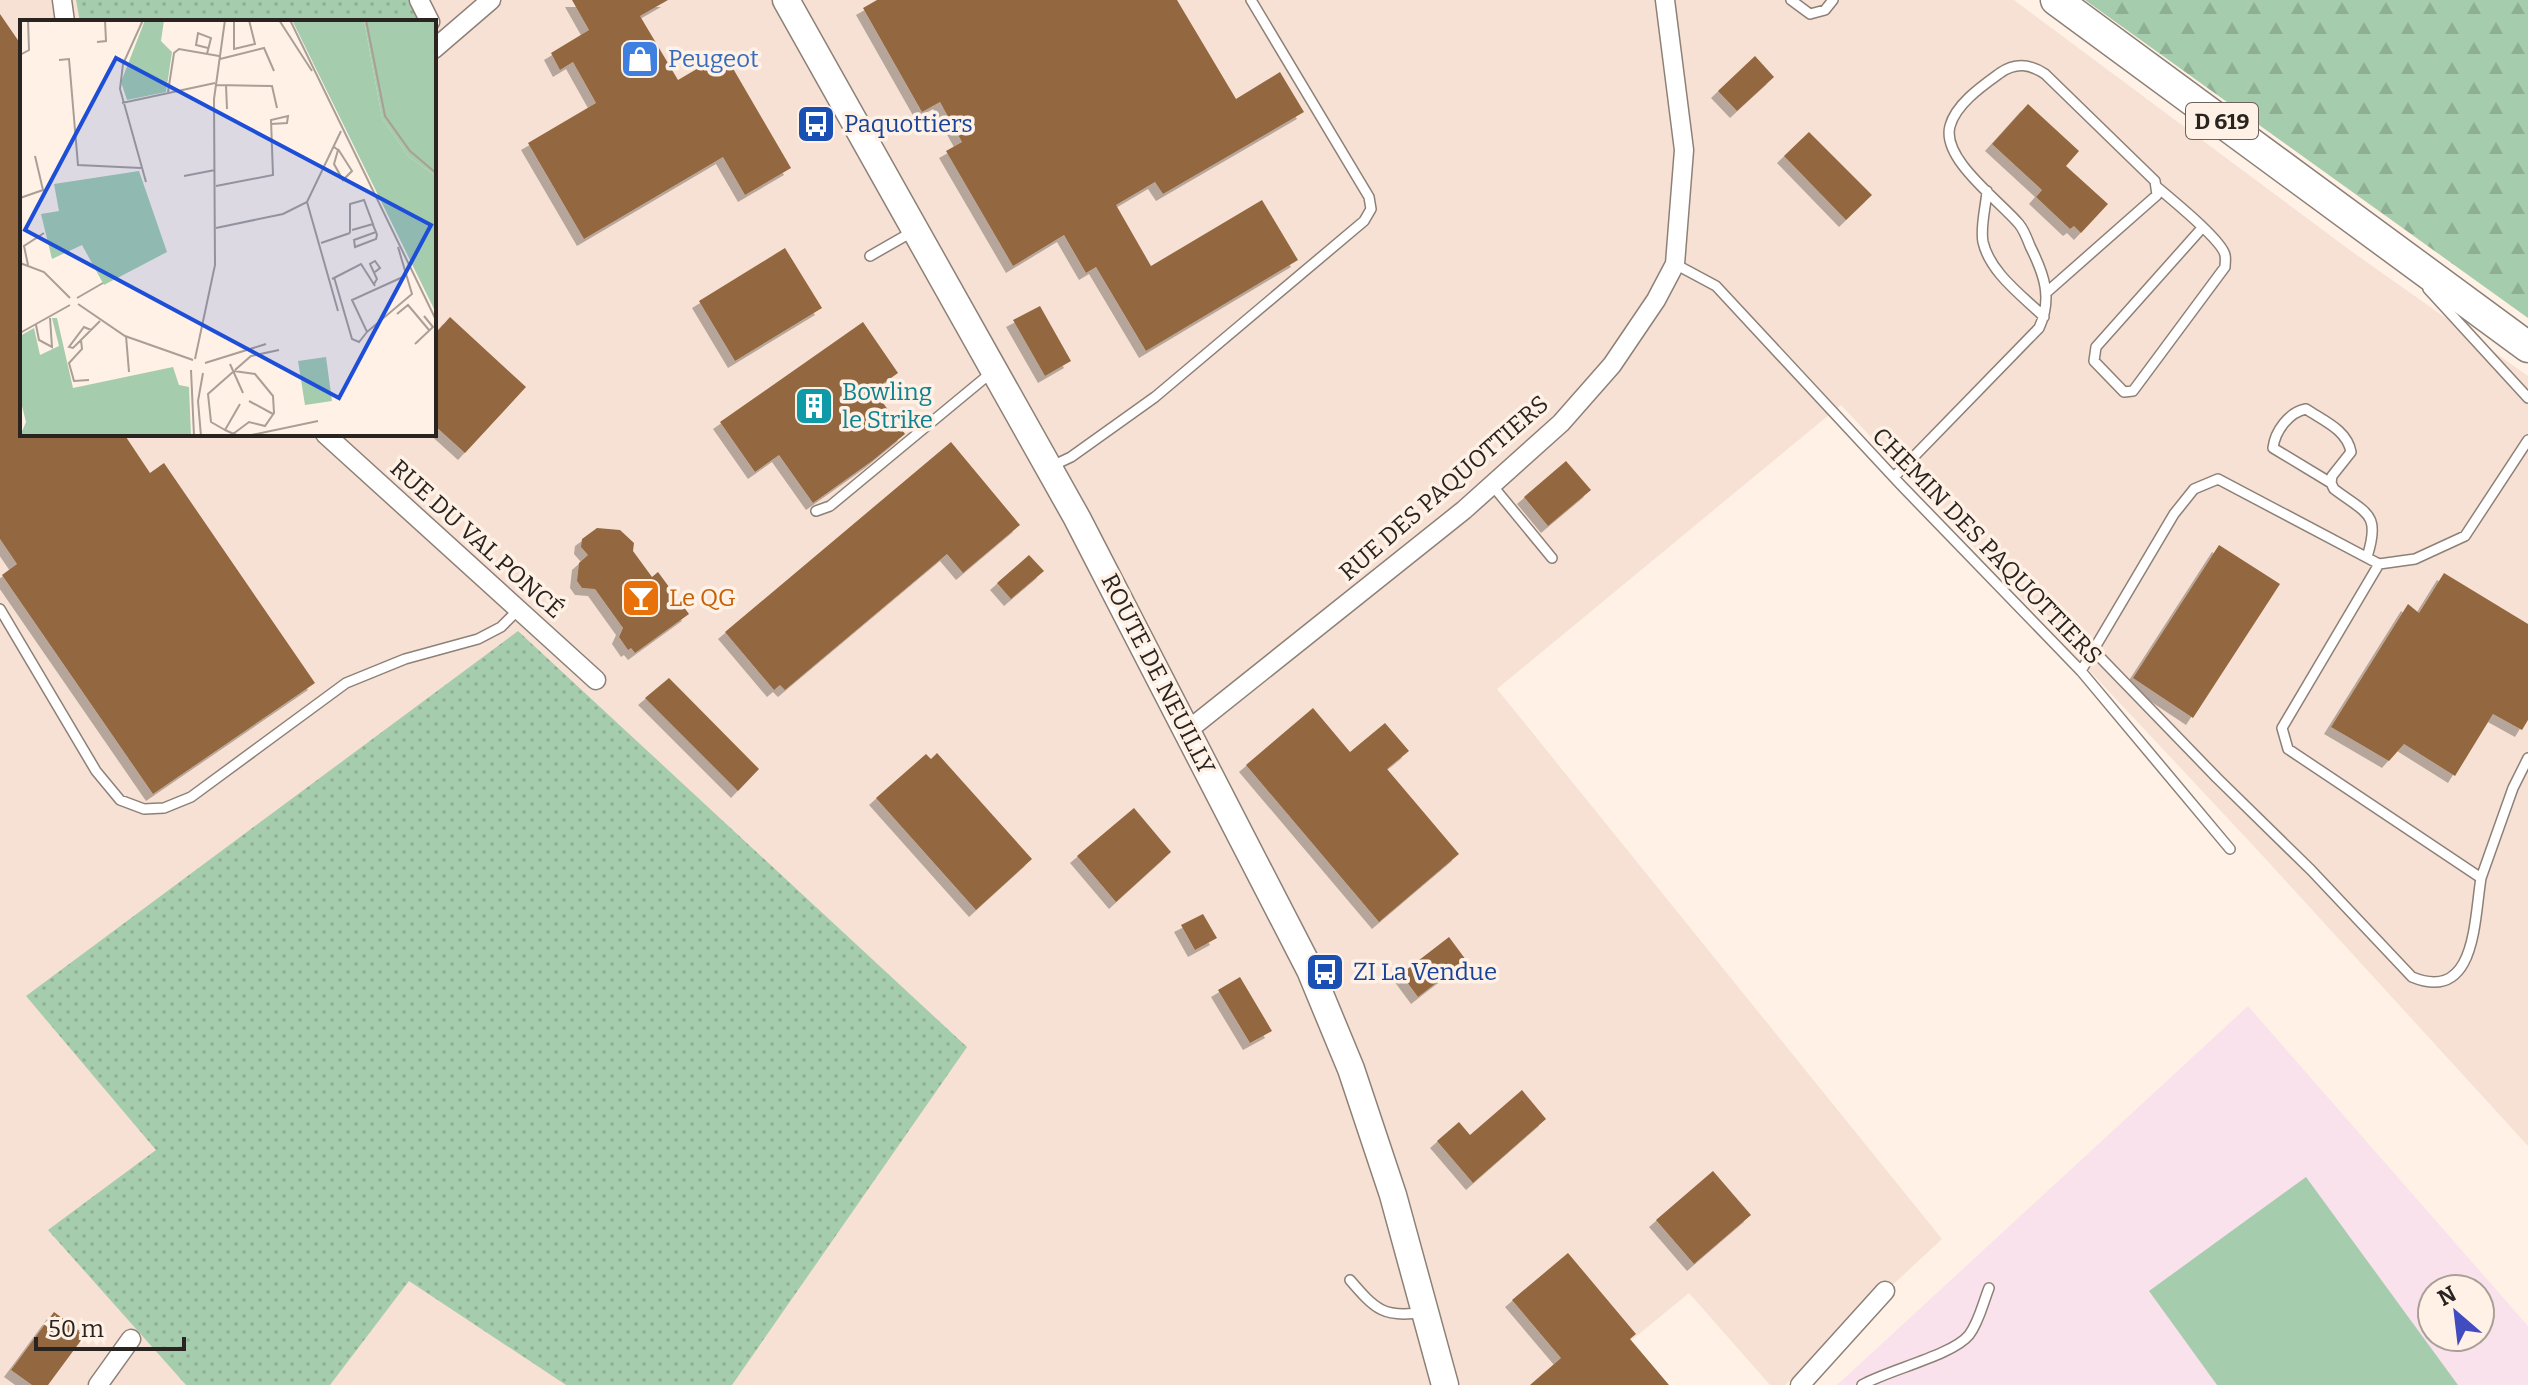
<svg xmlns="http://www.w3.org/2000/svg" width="2528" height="1385" font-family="Bitter,serif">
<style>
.industrial{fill:#f7e1d4}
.education{fill:#fae2ed;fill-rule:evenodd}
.green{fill:url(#green-dots)}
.forest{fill:url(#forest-firs)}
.pitch{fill:#a5ccac}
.building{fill:#93683f;filter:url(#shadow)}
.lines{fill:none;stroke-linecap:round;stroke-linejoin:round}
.lane-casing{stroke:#8d8177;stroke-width:12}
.street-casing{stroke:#8d8177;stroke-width:21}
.secondary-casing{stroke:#8d8177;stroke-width:29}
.primary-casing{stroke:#8d8177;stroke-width:33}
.lane{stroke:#fff;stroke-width:9}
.street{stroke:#fff;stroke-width:18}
.secondary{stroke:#fff;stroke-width:26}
.primary{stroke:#fff;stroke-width:30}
.labels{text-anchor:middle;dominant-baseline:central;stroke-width:7;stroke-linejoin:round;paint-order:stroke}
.shield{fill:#fff1e5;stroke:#69625b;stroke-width:2}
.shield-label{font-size:22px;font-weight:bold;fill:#292420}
.shop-label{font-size:24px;fill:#366cbe;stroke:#fff1e5;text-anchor:start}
.transit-label{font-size:24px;fill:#164399;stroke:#fff1e5;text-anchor:start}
.culture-label{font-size:24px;fill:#0d838f;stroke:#fff1e5;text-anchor:start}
.street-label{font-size:24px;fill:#292420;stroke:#fff1e5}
.food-label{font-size:24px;fill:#c56008;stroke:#fff1e5;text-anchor:start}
.inset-road{fill:none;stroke:#a99f96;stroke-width:2}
.view{fill:#1d4ed8;fill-opacity:0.15;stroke:#1d4ed8;stroke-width:4}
.inset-edge{fill:none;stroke:#292420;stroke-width:4}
</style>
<defs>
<pattern id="green-dots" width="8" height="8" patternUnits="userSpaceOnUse" patternTransform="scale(2)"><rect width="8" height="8" fill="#a5ccac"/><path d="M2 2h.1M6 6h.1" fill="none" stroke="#8eaf94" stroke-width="1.8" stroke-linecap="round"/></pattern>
<pattern id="forest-firs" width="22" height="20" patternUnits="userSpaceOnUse" patternTransform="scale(2)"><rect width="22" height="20" fill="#a5ccac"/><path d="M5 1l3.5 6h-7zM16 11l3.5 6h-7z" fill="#8eaf94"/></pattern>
<filter id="shadow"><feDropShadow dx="-7" dy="7" stdDeviation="0" flood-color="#0004"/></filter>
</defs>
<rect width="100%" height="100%" fill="#fff1e5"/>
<path class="industrial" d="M0,0H76L80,22H22V434H434V22H418L409,0H2014L2351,251L2528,376V1146L2262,855L1841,405L1497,689L1942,1239L1785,1385H1770L1689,1293L1577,1385H0Z"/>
<path class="education" d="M2248,1006L2528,1326V1385H1837ZM2432,1289H2480V1337H2432Z"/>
<path class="green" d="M76,0H409L418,22H80Z
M518,631L967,1047L732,1385H566L409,1281L330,1385H186L48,1230L156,1150L26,996Z"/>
<path class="forest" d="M2085,0H2528V318Z"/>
<path class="pitch" d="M2306,1177L2458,1385H2217L2149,1291Z"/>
<path class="building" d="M572,0H668L640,16L678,80L724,53L791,168L745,195L723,157L584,239L528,143L596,103L573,62L560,70L551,53L589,30Z
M877,0H1177L1236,99L1280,72L1304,112L1163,194L1155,182L1116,205L1151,266L1262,200L1298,260L1146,351L1096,267L1086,273L1064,235L1013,266L946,151L962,142L940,102L922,112L863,8Z
M0,14L22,46V434H124L150,473L164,463L315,683L153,794L2,575L17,564L0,539Z
M1755,56L1774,77L1737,111L1718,91Z
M2028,104L2079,151L2066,166L2108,204L2081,233L2074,226L2070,229L2036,197L2042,190L1992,144Z
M1809,132L1872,195L1846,220L1784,156Z
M785,248L822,308L735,361L699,301Z
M1040,306L1071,361L1045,376L1013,320Z
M450,317L526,387L465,453L434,425V335Z
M863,322L898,373L874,390L905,434L872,461L813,503L779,455L755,472L720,422Z
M951,442L1020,525L963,573L947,554L785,690L780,685L774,690L725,632Z
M1566,461L1591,490L1548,526L1524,497Z
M597,528L620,530L634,543L633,551L652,577L658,572L689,614L635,653L631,648L628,650L619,637L623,628L595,589L582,588L577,581L579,563L588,555L581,547L582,539Z
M2219,545L2280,584L2193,718L2133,678Z
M1029,555L1044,571L1011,599L997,583Z
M2444,573L2528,624V720L2522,730L2493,714L2455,776L2404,744L2389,761L2331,727L2408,604L2419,613Z
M669,678L759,769L738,791L645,698Z
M1313,708L1350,752L1385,723L1409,751L1387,769L1459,854L1379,922L1246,765Z
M937,753L1032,859L976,910L876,798L926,754L931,759Z
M1134,808L1171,852L1116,902L1077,856Z
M1203,914L1217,938L1195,950L1181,925Z
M1449,937L1466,960L1418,997L1401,974Z
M1240,977L1272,1031L1250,1043L1218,990Z
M1522,1090L1546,1119L1473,1183L1437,1141L1459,1122L1470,1135Z
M1713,1171L1751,1215L1694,1264L1656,1220Z
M1568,1253L1636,1334L1630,1339L1669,1385H1530L1561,1358L1512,1300Z
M54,1312L85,1335L48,1385H32L11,1370Z"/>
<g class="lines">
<g class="lane-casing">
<path id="lane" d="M1791,0L1810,14L1825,10L1833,0
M2157,187C2171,199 2222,240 2225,255C2226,259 2225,263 2225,267L2133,391L2124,392L2094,361L2096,347L2202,228
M1987,191C1986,206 1980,227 1983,242C1990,273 2023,296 2044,317
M870,256L912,232
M1675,264L1716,286L1900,484L2081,671L2230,849
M2428,289L2528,398
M1052,466L1071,457L1155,397L1364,221L1371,209L1369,197L1251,0
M1894,477L2039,328C2053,298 2044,274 2030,246C2027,238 2024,230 2019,224C2000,201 1941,159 1950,126C1956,104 1982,86 2000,73C2016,62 2030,64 2045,74L2155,181L2157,195L2047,292
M2331,483L2332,476L2351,452C2347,430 2324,421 2306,409C2289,412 2275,431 2273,448L2331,483L2334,489C2367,514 2381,513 2367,557
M1492,485L1552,558
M816,511L830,506L992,372
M2379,564L2282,728L2288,749L2481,878L2513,788L2528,758
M0,609L96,771L120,800L144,809L164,808L191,797L346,683L405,659L478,639L501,627L519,609
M2093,650L2217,778L2311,870L2412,977C2476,1003 2474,921 2481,878
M2081,671L2174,514L2194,489L2218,479L2379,564L2415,559L2465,536L2528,440
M1350,1280C1375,1309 1384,1319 1424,1312
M1862,1385C1888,1370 1953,1355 1969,1335C1979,1322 1983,1303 1989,1288"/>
</g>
<g class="street-casing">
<path id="street" d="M62,0L65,22
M419,0L430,22
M434,49L491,0
M325,434L596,680
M1187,731L1464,510L1561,423L1612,365L1656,300L1675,264L1684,150L1665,0
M98,1385L131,1339
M1800,1385L1885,1291"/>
</g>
<g class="secondary-casing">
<path id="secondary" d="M786,0L1077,518L1310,970L1351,1069L1393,1195L1445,1385"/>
</g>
<g class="primary-casing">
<path id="primary" d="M2056,0L2528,347"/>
</g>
<use href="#lane" class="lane"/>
<use href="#street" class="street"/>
<use href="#secondary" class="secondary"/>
<use href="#primary" class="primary"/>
</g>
<defs>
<g id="shop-square" transform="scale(2)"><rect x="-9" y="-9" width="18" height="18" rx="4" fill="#3f7fe0" stroke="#fff1e5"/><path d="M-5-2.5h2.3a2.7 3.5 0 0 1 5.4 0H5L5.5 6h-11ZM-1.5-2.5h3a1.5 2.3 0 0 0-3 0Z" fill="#fff"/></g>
<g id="bus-square" transform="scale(2)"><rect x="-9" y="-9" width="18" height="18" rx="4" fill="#1a4fb4" stroke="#fff1e5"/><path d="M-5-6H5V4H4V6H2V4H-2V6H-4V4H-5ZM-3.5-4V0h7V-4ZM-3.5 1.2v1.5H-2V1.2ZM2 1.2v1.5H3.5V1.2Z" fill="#fff"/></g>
<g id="building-square" transform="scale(2)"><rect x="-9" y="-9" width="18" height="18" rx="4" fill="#0f9aa8" stroke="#fff1e5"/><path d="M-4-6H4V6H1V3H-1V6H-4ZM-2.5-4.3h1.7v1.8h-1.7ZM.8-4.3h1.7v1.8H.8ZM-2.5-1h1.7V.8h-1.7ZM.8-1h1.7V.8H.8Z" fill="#fff"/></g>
<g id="bar-square" transform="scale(2)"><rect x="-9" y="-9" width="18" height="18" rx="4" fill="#e8710a" stroke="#fff1e5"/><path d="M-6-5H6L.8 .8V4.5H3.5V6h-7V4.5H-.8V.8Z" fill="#fff"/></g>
</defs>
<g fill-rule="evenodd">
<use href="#shop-square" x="640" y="59"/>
<use href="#bus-square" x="816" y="124"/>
<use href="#building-square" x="814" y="406"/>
<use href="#bar-square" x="641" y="598"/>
<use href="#bus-square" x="1325" y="972"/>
</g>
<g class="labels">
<rect class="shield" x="2186" y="103" width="72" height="36" rx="6"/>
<g class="shield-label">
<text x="2222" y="121">D 619</text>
</g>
<g class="shop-label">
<text x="668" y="59">Peugeot</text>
</g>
<g class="transit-label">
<text x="844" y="124">Paquottiers</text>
<text x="1353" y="972">ZI La Vendue</text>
</g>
<g class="culture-label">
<text x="842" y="392">Bowling<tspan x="842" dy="28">le Strike</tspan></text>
</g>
<g class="street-label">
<text transform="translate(1444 488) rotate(-41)">RUE DES PAQUOTTIERS</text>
<text transform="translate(477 539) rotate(42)">RUE DU VAL PONCÉ</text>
<text transform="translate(1987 546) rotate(46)">CHEMIN DES PAQUOTTIERS</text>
<text transform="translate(1158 674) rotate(63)">ROUTE DE NEUILLY</text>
</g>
<g class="food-label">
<text x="669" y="598">Le QG</text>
</g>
</g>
<g transform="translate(20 20)">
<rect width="416" height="416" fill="#fff1e5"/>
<path d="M125,0H144L141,21L152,32L146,72L107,80L101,62ZM344,0H416V156L389,137L362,98ZM119,151L147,232L84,265L62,225L32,239L21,194L39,191L34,164ZM32,298H37L53,368L153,347L159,365L169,367L171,416H0L6,402L0,378V316L14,308L20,335L39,326Z" fill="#a5ccac"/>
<path d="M272,0H344L362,98L389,137L416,156V293Z" fill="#a5ccac"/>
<path d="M306,337L312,381L285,385L278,341Z" fill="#a5ccac"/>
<path class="inset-road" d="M123,0L103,44L100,69L126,162M214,0V29L235,24L229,0M259,0L292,51M270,0L416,300M346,0L365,96L390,131L416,153M77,22L86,21L85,0M187,34L191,18L178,13L176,25L188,28M0,35L9,30L8,0M200,39L244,28L254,51M39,40L49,39L58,145L121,148M196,65L252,66L257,88M206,65L207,89M148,72L154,33L159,29L199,36M102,83L195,63M313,126L318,130L314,144L323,160L332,151L318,129M164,156L195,150M196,166L253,155L251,100L268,96L267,103L251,104M0,178L23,170L15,136M287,182L318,291M353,205L356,212L357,215L356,219L335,227L334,220L356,212M196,208L263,194L287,182L321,111M330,213V184L344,180L353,204L332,210M301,223L330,213M378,227L392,274L347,312L332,280L385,256M0,243L24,252L50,278M8,245L4,226L24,213M314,257L332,319L339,322L347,312M312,259L341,244L355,266M354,264L357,259L350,244L355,241L360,248L355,252M57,278L83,263M58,284L105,316L173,340M377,294L388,285L409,310M16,305L19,320L32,327L30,298M71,310L64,307L49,327L53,328L80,301M0,313L50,285M106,316L109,352M61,320L62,329L49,343L54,361L69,360M395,324L413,307L404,296M175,339L195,245L194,79L205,0M185,343L246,324M210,344L223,373M171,350L174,416M215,350L231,336L259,330M229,381L253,394M205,410L191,402L188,374L214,351L235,354L253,376L254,393L245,406L229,402L213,414M216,415L205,410L220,384M181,416L178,381L183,353M227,416L298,401"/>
<path class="view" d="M96,38L411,205L319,378L5,210Z"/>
<rect width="416" height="416" class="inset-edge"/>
</g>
<g transform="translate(2456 1313) rotate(332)"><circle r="38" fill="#fff1e5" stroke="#a99f96" stroke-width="2"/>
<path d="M0-6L14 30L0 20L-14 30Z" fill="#424cc1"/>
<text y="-12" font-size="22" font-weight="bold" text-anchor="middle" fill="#292420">N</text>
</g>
<path d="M36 1337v12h148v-12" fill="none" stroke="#292420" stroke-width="4"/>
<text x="48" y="1337" font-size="24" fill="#292420" stroke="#fff1e5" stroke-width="6" paint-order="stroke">50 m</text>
</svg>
